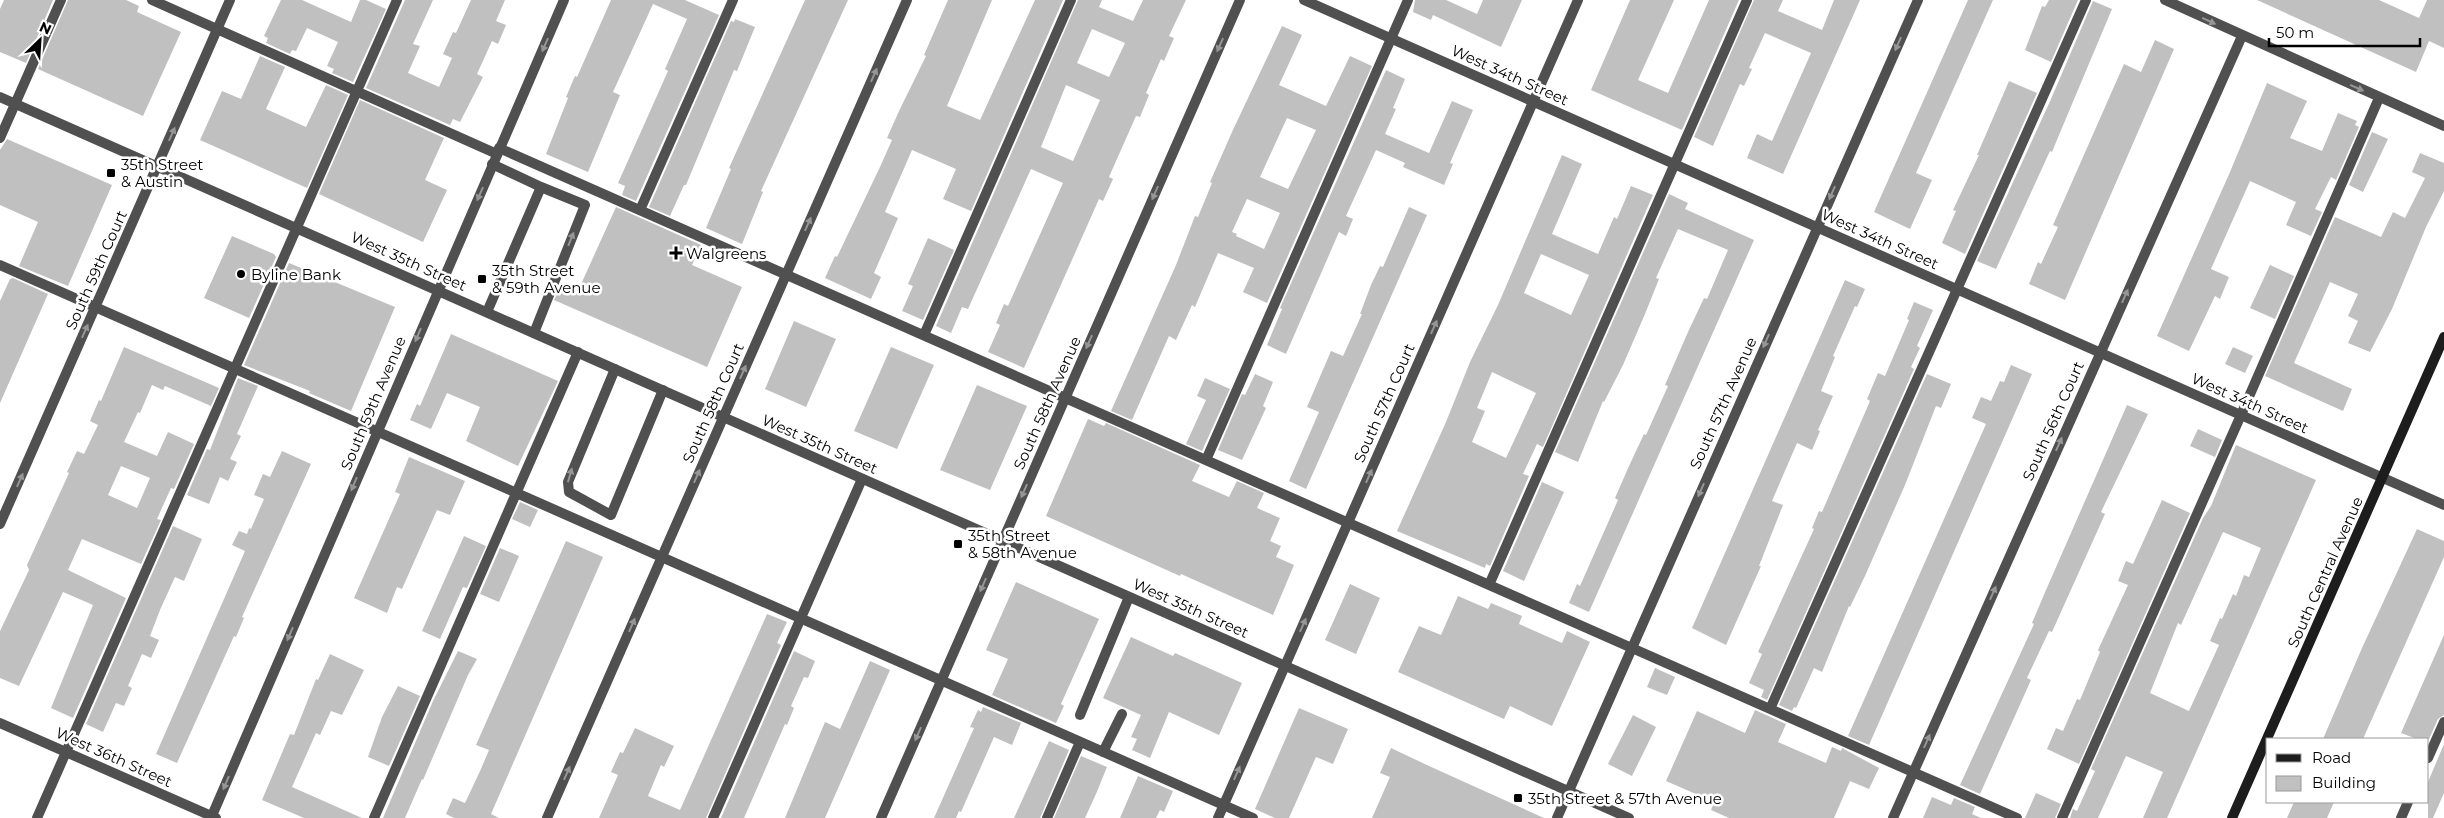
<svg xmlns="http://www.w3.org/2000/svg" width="2444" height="818" font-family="Montserrat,sans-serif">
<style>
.building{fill:#c0c0c0;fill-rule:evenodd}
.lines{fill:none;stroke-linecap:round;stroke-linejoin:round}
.service{stroke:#505050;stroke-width:10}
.minor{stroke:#505050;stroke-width:10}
.tertiary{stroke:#505050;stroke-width:10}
.secondary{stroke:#1d1d1d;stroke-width:10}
.oneway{fill:#969696}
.poi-dot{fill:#000;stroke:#fff;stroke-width:2}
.labels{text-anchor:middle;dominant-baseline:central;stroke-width:5;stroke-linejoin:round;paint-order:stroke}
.street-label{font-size:15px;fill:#000;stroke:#fff}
.poi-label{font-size:15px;fill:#000;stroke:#fff;text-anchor:start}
</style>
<rect width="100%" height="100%" fill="#fff"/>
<path class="building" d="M4,0H53L26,63L0,52V9Z
M68,0H126L139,6L137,12L181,32L143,116L38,69Z
M281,0H302L351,22L360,0H366L386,9L353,82L332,73L334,69L327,66L338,42L307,28L296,51L292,50L290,54L266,43L268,38L264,36Z
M405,0H433L413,44L420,46L408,73L439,87L452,58L443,54L453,32L456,33L471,0H505L496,21L506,25L498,44L492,41L477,74L483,77L460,122L453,119L450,125L366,88Z
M611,0H685L719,15L636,201L622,195L625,186L618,183L668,71L665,69L687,19L653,4L613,92L620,95L588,172L546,154L568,98L566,97L575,76L577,77Z
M805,0H848L761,191L763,192L742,244L706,228L731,169L729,168Z
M948,0H992L947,106L980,120L1035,0H1063L971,211L943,199L956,169L912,150L885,212L898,218L874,273L881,277L871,299L825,278L835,256L837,257L880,167L892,140L887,138L899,111L926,56L924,55Z
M1078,0H1102L1099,7L1133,21L1143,0H1186L1169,36L1174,38L1164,61L1161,59L1146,93L1149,95L1140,117L1136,116L1109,177L1113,179L1103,201L1099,199L1024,368L988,352L1000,325L996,323L1004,304L1008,306L1063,183L1031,169L968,309L962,307L951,333L936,326ZM1092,29L1125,43L1109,77L1077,63ZM1066,85L1100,100L1073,161L1041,147Z
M1415,0H1446L1477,14L1483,0H1522L1501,47L1433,15L1431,20L1413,12Z
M1630,0H1674L1638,80L1668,93L1709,0H1739L1682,130L1591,90Z
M1754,0H1783L1778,11L1822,30L1834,0H1860L1783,174L1747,158L1757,134L1772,141L1811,53L1765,33L1749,68L1752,69L1744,86L1740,84L1713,146L1694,137Z
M1968,0H1993L1916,173L1932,180L1910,229L1874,212Z
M2049,0H2078L2051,62L2025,50L2042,6L2045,7Z
M2257,0H2379L2419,18L2427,0H2444V48L2429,41L2416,72Z
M2093,1L2112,9L2059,135L2052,152L2050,151L1996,269L1977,261L2051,99Z
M735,19L755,27L737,71L734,70L686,185H684L670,216L649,207L731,21L734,22Z
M1282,26L1302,35L1279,85L1326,106L1350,56L1372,66L1267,303L1243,292L1254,268L1218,253L1195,307L1192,305L1176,340L1169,336L1132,420L1111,411L1176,265L1195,216L1198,217L1212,183L1210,182L1232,132ZM1287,118L1316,130L1288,189L1260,177ZM1247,199L1280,213L1264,249L1236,236L1237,234L1232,232Z
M2155,40L2174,49L2065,300L2029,284L2038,262L2041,264L2058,227L2053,225L2124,64L2141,72Z
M260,56L285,67L266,109L306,127L326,85L348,95L307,188L200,140L222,91L241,99Z
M1386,70L1405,79L1393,108L1396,109L1385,134L1429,153L1452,101L1473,110L1450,163L1453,164L1444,185L1403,167L1405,163L1376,150L1346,216L1353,219L1346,236L1339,232L1286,354L1267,345L1279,316L1282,309L1280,308Z
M2009,81L2037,93L1965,254L1942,243L1956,211L1953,210L1979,155H1977Z
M2267,83L2307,101L2290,138L2322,151L2338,113L2357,121L2355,125L2359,127L2336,180L2331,177L2315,209L2322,212L2311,236L2286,225L2296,202L2250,181L2211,269L2229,277L2220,299L2215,296L2189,351L2157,336L2230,172Z
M360,100L444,138L425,180L447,190L423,242L319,194Z
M2372,132L2388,139L2363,192L2349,185Z
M7,139L112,185L68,286L19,266L38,222L0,205V150Z
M2420,153L2444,163V191L2426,227L2392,309L2370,352L2348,343L2358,321L2348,316L2358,294L2330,282L2294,363L2352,389L2343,411L2265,376L2335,217L2381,237L2393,212L2405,218L2425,178L2412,172Z
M1562,155L1582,164L1552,234L1598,254L1614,217L1617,219L1631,186L1653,195L1543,447L1537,444L1523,474L1529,476L1490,566L1486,564L1485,568L1397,531L1446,422L1470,362L1498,305ZM1541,254L1589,275L1571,315L1524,293ZM1492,372L1536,393L1506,458L1472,442L1485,411L1477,408Z
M1669,194L1688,203L1685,209L1754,240L1589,612L1569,603L1577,584L1580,586L1618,500L1615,498L1629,466L1644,434L1646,435L1668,386L1665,385L1688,332L1704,298L1707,299L1728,250L1678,229L1656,278L1659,279L1645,314L1623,365L1604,402L1603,401L1578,462L1555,452Z
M616,207L701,245L692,265L742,287L707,367L554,300L561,286L577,293Z
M1409,207L1427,215L1306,489L1289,481L1319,412L1307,407L1331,351L1343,356L1362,314H1360L1371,285L1380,266L1383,267Z
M232,236L274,254L276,257L249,318L204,298Z
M928,238L954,250L923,320L902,311L913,286L908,284Z
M289,263L395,307L351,411L309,393L310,391L244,365Z
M2270,265L2294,276L2275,319L2250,308Z
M13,278L48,294L0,403V301L10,279Z
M1845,280L1865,289L1857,307L1855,306L1833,356L1835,357L1821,391L1833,396L1818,430L1820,431L1812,450L1797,443L1772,501L1783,505L1759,566H1761L1726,645L1692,628Z
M1914,302L1933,310L1917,346L1920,348L1911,367L1914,369L1767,700L1761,697L1764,690L1749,683L1762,654L1758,652L1814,529L1812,528L1819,511L1822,512L1870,401L1867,399L1878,373L1885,376L1909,320L1907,319Z
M794,321L836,339L806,407L765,389Z
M451,334L558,381L518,466L466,441L480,407L447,393L431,429L410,420L417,404L420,406Z
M124,347L219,388L211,406L165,386L163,390L152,385L140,413L138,412L124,442L157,456L168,432L194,444L174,489L171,488L157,519L161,520L141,564L82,539L68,570L126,598L73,718L51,708L93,605L63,592L19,686L0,678V631L29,570L27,565L69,473L67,472L77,451L84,454L98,425L90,421L99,400L101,401ZM121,466L150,478L137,508L108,495Z
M891,347L934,365L897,449L854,431Z
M2233,347L2253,356L2245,373L2225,364Z
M2011,365L2032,374L1869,745L1848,736L1986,424L1972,418L1981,397L1991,401L2000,381L2004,382Z
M1255,374L1273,382L1263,406L1266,408L1242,460L1218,450L1242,394L1245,395Z
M1927,374L1951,384L1941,408L1936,406L1905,485L1865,576L1850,607L1849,606L1822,672L1814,668L1796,708L1794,707L1792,711L1779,705Z
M238,378L258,386L237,434L241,436L230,459L237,462L228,481L220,477L209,504L187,495L207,449L210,450Z
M1205,378L1230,389L1202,451L1186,444L1206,400L1197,396Z
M977,385L1027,406L990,490L940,470Z
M2127,405L2148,414L2101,512L2105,514L2052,632L2049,631L2027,678L2031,680L1980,794L1960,785L2034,624L2032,623L2046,590Z
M1088,419L1104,426L1106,423L1200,465L1192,481L1229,497L1237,481L1264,493L1257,508L1280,518L1270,541L1281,546L1276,557L1294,565L1273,615L1181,574L1180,576L1046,516Z
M2198,429L2222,440L2215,457L2190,446Z
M2236,445L2316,480L2172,807L2167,818H2143L2163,772L2126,756L2098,818H2070L2073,809L2077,811L2095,771L2091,769L2203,518L2211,506ZM2223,532L2261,548L2249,577L2244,575L2236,596L2233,594L2222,619L2220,618L2210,641L2219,645L2189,711L2150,693L2178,623L2181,625Z
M282,451L311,464L242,617L244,618L236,637L234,636L177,763L156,754L245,551L232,545L239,531L247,534L249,528L251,529L264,499L254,495L263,474L270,477Z
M409,457L465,481L450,515L437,510L402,589L397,587L387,613L354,598L400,494L395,492Z
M1542,482L1564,492L1524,581L1503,571Z
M2162,500L2190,513L2079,764L2047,749L2056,728L2063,731L2077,699L2080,700L2100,652L2098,650L2128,585L2118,581L2126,561L2133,564Z
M520,502L538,510L530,527L512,519Z
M173,526L202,539L184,581L175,577L160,610L150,636L159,640L151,658L142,654L128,686L132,688L124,706L116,703L103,732L86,724Z
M2417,529L2444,541V557L2363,739H2323L2362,648Z
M464,536L486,546L467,588L463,587L440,639L422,631Z
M566,541L603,557L491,814L499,818H454L446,814L453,798L465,803L481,769L489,750L476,745Z
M500,548L519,556L499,602L480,594Z
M1016,582L1099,619L1061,704L1064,706L1056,723L992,695L1008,659L986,650Z
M1350,584L1380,598L1356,654L1325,640Z
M1458,596L1488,609L1491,603L1522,616L1519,624L1562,643L1567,631L1590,642L1552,726L1510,706L1504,719L1398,672L1419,626L1441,635Z
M767,614L787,622L777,643L781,645L706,818H599L618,775L611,772L620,752L623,753L635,728L674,746L664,767L661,765L648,796L680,810Z
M2444,635V715L2438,719L2429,739H2417L2401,733Z
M1131,637L1173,656L1175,653L1242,683L1219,735L1169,712L1150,758L1132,750L1137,739L1131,737L1141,715L1103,698Z
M458,651L477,659L468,675L423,780L422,779L405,818H383L433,701Z
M794,651L815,661L808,678L804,677L791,706L794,708L787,725L785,724L744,818H721Z
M330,654L364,670L342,715L331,711L320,735L316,733L292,787L362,818H304L262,800L290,734L294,735L316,679L318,680Z
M870,661L890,670L825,818H785L825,722L840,729Z
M1655,668L1675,677L1667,695L1647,687Z
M398,686L420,696L389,766L368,757L382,717Z
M983,707L1021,723L1012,745L994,737L961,812L959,811L956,818H934L974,728L970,727L978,710L981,712Z
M1299,708L1348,729L1333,764L1316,757L1289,818H1275L1255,809Z
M1755,710L1786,724L1778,742L1826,763L1832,747L1841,751L1842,748L1879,768L1869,789L1850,781L1834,818H1729L1711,810L1714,802L1666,781L1697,711L1745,733Z
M1633,715L1656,727L1632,776L1608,764Z
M1049,741L1069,750L1040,818H1014Z
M2444,744V793L2433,818H2428V782Z
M1391,748L1429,766L1544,818H1372L1390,777L1380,773Z
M1081,756L1107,767L1096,794L1085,818H1054Z
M1138,776L1173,791L1164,812L1160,810L1156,818H1120Z
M2036,793L2061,804L2055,818H2025Z
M1932,797L1951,805L1954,798L1975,807L1972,814L1981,818H1923Z
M2294,802H2334L2327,818H2287Z"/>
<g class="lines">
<path class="service" d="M152,0L497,154
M0,138L61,0
M499,148L2017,818
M492,164L541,187
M640,210L733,0
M0,265L1253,818
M487,312L541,187L585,205L534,333
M924,335L1071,0
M615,369L568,482L569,492L611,515L663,390
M1206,460L1408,0
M1489,585L1747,0
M1770,709L2086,0
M1080,715L1129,597
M1103,752L1122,714
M2428,758L2444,722
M37,818L397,0
M374,818L578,352
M713,818L862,479
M1047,818L1080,742
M2062,818L2241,415L2379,98
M2401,818L2408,802"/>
<path class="minor" d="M1304,0L2444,505
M2165,0L2444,126
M0,524L230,0
M0,723L216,818
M211,818L564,0
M547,818L907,0
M881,818L1240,0
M1218,818L1578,0
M1557,818L1918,0
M1893,818L2242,36"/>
<path class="tertiary" d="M0,97L1629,818"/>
<path class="secondary" d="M2232,818L2444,337"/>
</g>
<defs><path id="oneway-solid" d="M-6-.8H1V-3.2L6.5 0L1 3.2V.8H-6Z" transform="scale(1.25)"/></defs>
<g class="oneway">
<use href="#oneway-solid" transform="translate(2209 21) rotate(25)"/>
<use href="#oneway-solid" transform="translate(1898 44) rotate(114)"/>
<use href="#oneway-solid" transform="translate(545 45) rotate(114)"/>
<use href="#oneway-solid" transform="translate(1220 45) rotate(114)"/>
<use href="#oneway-solid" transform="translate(874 75) rotate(-66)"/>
<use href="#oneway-solid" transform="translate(2357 88) rotate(24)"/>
<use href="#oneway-solid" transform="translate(172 134) rotate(-66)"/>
<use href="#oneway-solid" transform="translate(1155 193) rotate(114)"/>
<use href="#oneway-solid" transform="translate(1832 193) rotate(114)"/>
<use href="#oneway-solid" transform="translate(480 194) rotate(114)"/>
<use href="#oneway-solid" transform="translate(808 224) rotate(-66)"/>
<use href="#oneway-solid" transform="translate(571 239) rotate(-68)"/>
<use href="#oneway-solid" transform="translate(2125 296) rotate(-66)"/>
<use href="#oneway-solid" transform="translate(1434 327) rotate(-66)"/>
<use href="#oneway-solid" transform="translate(85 331) rotate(-66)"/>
<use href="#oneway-solid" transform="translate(418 335) rotate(113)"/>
<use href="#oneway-solid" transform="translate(1766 341) rotate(114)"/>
<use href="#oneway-solid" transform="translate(1089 342) rotate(114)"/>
<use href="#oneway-solid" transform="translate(743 372) rotate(-66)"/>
<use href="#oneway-solid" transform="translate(2059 444) rotate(-66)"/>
<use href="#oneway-solid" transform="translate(570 475) rotate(-74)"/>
<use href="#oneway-solid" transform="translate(697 476) rotate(-66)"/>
<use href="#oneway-solid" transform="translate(1369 476) rotate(-66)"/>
<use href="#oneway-solid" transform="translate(20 480) rotate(-66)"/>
<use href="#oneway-solid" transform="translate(354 484) rotate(113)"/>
<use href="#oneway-solid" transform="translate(1701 490) rotate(114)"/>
<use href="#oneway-solid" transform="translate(1024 491) rotate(114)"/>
<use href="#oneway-solid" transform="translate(983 585) rotate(114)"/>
<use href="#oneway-solid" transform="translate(1993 593) rotate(-66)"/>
<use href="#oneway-solid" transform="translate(632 625) rotate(-66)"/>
<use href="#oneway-solid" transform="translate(1303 625) rotate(-66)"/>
<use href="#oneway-solid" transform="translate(290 634) rotate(113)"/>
<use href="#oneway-solid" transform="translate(918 734) rotate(114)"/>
<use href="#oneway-solid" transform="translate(1927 741) rotate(-66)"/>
<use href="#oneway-solid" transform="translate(567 773) rotate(-66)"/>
<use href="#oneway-solid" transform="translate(1237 773) rotate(-66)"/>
<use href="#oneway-solid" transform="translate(226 783) rotate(113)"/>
</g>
<g class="poi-dot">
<rect x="106" y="168" width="10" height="10" rx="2.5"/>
<path d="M673.5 245.5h5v5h5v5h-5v5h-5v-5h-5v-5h5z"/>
<circle cx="241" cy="274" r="5"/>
<rect x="477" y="274" width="10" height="10" rx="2.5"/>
<rect x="953" y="539" width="10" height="10" rx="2.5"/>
<rect x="1513" y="793" width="10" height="10" rx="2.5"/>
</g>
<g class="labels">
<g class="street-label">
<text transform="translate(1510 75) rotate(24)">West 34th Street</text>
<text transform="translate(1880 239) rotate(24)">West 34th Street</text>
<text transform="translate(409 261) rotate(24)">West 35th Street</text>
<text transform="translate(96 270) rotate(-66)">South 59th Court</text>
<text transform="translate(373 403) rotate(-67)">South 59th Avenue</text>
<text transform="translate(713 403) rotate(-66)">South 58th Court</text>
<text transform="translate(1047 403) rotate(-66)">South 58th Avenue</text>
<text transform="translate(1384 403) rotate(-66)">South 57th Court</text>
<text transform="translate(1723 403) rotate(-66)">South 57th Avenue</text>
<text transform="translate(2250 403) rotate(24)">West 34th Street</text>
<text transform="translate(2053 421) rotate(-66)">South 56th Court</text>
<text transform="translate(820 444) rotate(24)">West 35th Street</text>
<text transform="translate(2325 572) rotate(-66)">South Central Avenue</text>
<text transform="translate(1191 608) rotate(24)">West 35th Street</text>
<text transform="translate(114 757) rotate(24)">West 36th Street</text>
</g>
<g class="poi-label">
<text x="121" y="164">35th Street<tspan x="121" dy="17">&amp; Austin</tspan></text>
<text x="686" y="253">Walgreens</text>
<text x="492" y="270">35th Street<tspan x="492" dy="17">&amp; 59th Avenue</tspan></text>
<text x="251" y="274">Byline Bank</text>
<text x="968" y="535">35th Street<tspan x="968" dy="17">&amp; 58th Avenue</tspan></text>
<text x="1528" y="798">35th Street &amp; 57th Avenue</text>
</g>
</g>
<rect x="2266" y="738" width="162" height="65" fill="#ffffff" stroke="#999999"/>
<rect x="2276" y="754" width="25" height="8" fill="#1d1d1d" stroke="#999999"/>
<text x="2312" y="763" font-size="15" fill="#000000">Road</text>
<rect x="2276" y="776" width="25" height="15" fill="#c0c0c0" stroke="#999999"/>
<text x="2312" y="788" font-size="15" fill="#000000">Building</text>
<g transform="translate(40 40) rotate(25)" stroke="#ffffff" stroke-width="4" paint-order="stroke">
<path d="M0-4L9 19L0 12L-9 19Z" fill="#000000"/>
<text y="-8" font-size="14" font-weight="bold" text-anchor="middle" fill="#000000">N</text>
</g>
<path d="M2269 38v8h151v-8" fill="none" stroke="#000000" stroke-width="2.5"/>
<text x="2276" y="38" font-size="15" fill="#000000" stroke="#ffffff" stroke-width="4" paint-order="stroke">50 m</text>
</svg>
